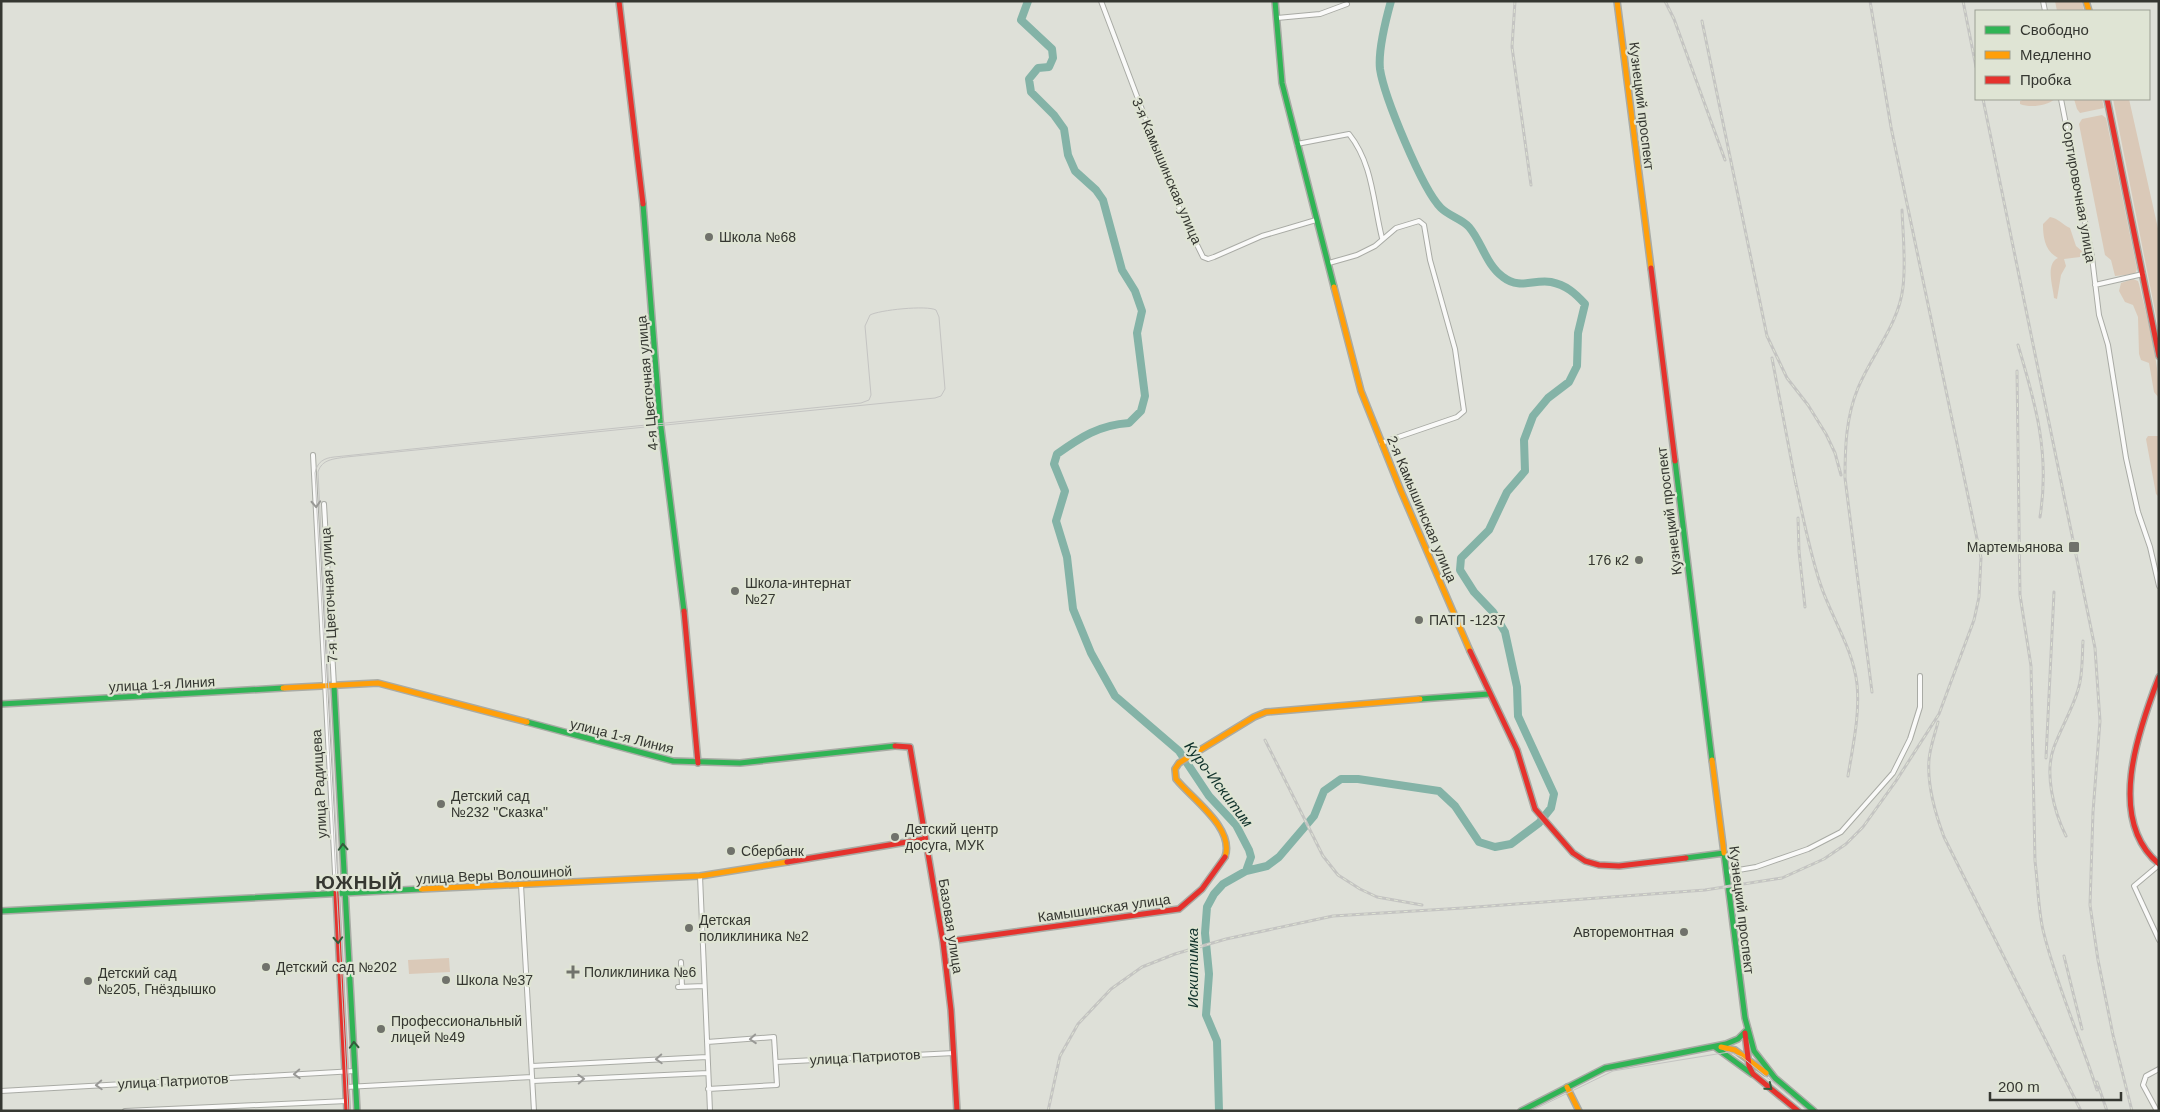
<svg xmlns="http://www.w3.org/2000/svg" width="2160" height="1112" font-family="Helvetica,sans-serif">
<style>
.green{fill:#dac9b8}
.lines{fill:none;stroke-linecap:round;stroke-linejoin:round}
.river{stroke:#84b3a7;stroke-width:8}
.street-casing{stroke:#a9aba5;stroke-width:6}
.fast-casing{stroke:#a9aba5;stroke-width:8}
.slow-casing{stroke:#a9aba5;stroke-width:8}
.jam-casing{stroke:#a9aba5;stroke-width:8}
.street{stroke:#fafaf9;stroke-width:4}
.fast{stroke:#30b455;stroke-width:5}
.slow{stroke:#ff9f0a;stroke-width:5}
.jam{stroke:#e5322d;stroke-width:5}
.tram{stroke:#c4c4c2;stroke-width:1}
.rail-casing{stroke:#c4c4c2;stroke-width:3}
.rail{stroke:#dfe4d4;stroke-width:1;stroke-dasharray:4;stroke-linecap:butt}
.oneway{stroke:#989895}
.oneway2{stroke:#345c3c}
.poi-dot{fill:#70726b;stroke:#dfe4d4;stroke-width:2}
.labels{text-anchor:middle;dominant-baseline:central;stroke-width:4.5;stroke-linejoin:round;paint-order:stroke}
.street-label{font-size:14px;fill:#353731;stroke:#dfe4d4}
.poi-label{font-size:14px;fill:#353731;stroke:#dfe4d4;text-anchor:start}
.water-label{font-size:15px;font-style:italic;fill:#0f312a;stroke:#dfe4d4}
.district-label{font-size:19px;font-weight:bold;letter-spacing:1px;fill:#353731;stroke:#dfe4d4}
</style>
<rect width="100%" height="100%" fill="#dee0d8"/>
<path class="green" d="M2055,1H2082L2084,11H2057Z
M2025,99H2055C2047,106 2030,108 2020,104V101Z
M2074,99H2102L2104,108L2080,113L2077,109Z
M2113,99H2129L2159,233V331Z
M2102,115L2106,118L2137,269L2135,274L2115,276L2111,260L2105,255L2079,124L2082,119Z
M2050,217C2058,218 2063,225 2070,228L2076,246L2083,252L2080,257L2064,259L2066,266L2061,275L2057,299L2054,298C2053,286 2045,264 2058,258C2045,251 2043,238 2043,224Z
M2133,279L2138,281L2139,284C2148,322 2159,359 2159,398L2154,392L2149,363L2141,360L2139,354L2138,317L2133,305L2125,302L2119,291L2121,283Z
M2148,436H2159V497L2156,494L2146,439Z
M449,958L450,972L409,974L408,960Z"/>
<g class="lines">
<path class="river" d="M1028,1L1021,20L1052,49L1053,58L1049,67L1038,68L1029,79L1031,92L1054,115L1064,129L1068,155L1075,171L1096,190L1103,200L1122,270L1135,291L1142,311L1137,333L1145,396L1141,411L1129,423C1099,425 1081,437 1057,454L1054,464L1065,491L1056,521L1067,557L1073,609L1091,653L1115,696L1179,751L1209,796L1236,825L1249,850L1251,857L1246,871
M1219,1111L1217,1041L1206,1015L1209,974L1205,933L1207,907L1214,894L1223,884L1246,871L1267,866L1279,857L1314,816L1324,791L1341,779H1358L1439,791L1455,806L1479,842L1495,847L1511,844L1539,823L1551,808L1554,794L1518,716L1517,687L1505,632L1493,612L1474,592L1460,570L1461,558L1489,530L1507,492L1525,471L1524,440L1533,416L1548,398L1569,382L1577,366L1578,333L1585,304C1575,293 1566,285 1551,282C1533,279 1520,290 1503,277C1486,265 1482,242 1469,227C1462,219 1449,216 1441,208C1422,189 1384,96 1380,69C1378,51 1386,19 1391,1"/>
<g class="street-casing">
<path id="street" d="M1101,1L1180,210L1203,257L1208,259L1214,257L1262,236L1316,220
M2043,1L2045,11
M1277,18L1320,14L1347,4
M2061,99L2092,257L2099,315L2108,345L2126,458L2138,512L2150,547L2159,586
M1297,144L1349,134C1373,164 1373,202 1382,238
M1329,263L1357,255L1375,246L1396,228L1419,221L1424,225L1430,260L1455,349L1464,411L1457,417L1381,443
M2095,285L2143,274
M313,455L336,892
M324,504L334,686
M2159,865L2134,886L2159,940
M1727,872L1756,867L1808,849L1841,832L1893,773L1910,739L1920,707V676
M700,876L710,1111
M521,885L534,1111
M681,962L682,987
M678,987L704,986
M707,1042L774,1037L777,1085L708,1089
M776,1062L954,1053
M532,1066L707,1057
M533,1081L708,1073
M346,1087L532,1077
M1,1091L355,1071
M125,1111L347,1101
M2157,1111L2143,1085L2146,1076L2159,1069"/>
</g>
<g class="fast-casing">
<path id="fast" d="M1275,1L1282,83L1334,287
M643,204L660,420L684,611
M1675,461L1712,760
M334,686L357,1111
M1420,699L1489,694
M1,704L283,688
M527,722L673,761L740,763L895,746
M1686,858L1724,853L1745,1018L1754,1051L1775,1078L1814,1111
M1,911L421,889
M1715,1047L1752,1074
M1521,1111L1605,1068L1726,1044L1738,1039L1748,1029"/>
</g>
<g class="slow-casing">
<path id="slow" d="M1617,1L1651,268
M2086,1L2089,11
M1334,287L1361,391L1401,491L1470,651
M283,688L378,683L527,722
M1712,760L1724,853
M1225,857C1235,828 1192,799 1176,779L1175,769L1179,763L1254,717L1266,712L1420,699
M421,889L700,876L787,862
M1721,1047L1735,1050L1766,1073
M1567,1087L1579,1111"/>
</g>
<g class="jam-casing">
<path id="jam" d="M619,1L643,204
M2107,99L2159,356
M1651,268L1675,461
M684,611L698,763
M1470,651L1517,750L1535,809L1573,853L1585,861L1599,865L1619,866L1686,858
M2159,677C2138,731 2106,820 2159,864
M895,746L910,747L943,942L951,1010L957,1111
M787,862L925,839
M336,892L347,1111
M943,942L1179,909L1202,889L1225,857
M1745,1033L1749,1066L1753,1074L1798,1111"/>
</g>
<use href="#street" class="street"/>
<use href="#fast" class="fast"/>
<use href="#slow" class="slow"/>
<use href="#jam" class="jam"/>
<path class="tram" d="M348,1111L315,473C317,462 324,458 334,457L861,403L869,400L871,395L865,326L870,315C879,310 927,305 936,310L939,317L945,389L941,396L935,398L346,457C334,459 322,459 318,472L350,1111
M1531,1111L1613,1071L1729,1052L1742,1057L1808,1111"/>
<g class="rail-casing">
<path id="rail" d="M1515,1L1512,47L1531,185
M1665,1L1674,19L1725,160
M1963,1L1976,67
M1702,21L1767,336L1787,378L1808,405L1826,434L1835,453L1841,475
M1983,99L2095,648L2100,721L2093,812L2090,905L2098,960L2113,1035L2132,1111
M2018,345C2036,405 2050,454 2040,517
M1772,358L1796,485
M2017,371L2020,595L2031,666L2035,861C2038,884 2038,908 2043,930C2056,984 2080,1037 2097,1090
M1795,479C1802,514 1809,549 1820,583C1831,617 1853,648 1857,684C1860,715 1853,745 1848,776
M1798,518L1799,551L1805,607
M1872,692L1845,478C1845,447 1846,417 1858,388C1872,354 1899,324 1903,287C1906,262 1903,235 1902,210
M1938,722C1935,734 1930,747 1929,760C1927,786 1935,813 1944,837L2081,1111
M1265,740L1323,856L1338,875L1360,889L1377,897L1422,905
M2046,758L2054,592
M2066,836C2054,812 2044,773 2054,747C2061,728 2072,710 2078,690C2083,675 2082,657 2083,641
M2064,956L2082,1029
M2097,1082L2107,1111
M1048,1111L1060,1056L1078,1024L1111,989L1142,967L1175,954L1226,939L1333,916L1463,908L1705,890L1782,878L1824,859L1846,844L1863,827L1896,781L1939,714L1974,620L1979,597L1981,558L1891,127L1870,1"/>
</g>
<use href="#rail" class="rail"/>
</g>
<defs><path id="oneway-chevron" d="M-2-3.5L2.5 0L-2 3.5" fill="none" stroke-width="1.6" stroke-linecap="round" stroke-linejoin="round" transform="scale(1.25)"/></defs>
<g class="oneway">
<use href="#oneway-chevron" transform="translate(316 504) rotate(87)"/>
<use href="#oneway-chevron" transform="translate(753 1039) rotate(176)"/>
<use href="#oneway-chevron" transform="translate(659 1059) rotate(177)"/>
<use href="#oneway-chevron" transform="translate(297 1074) rotate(177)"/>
<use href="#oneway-chevron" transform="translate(581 1079) rotate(-3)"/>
<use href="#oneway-chevron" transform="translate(99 1085) rotate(177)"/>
</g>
<g class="oneway2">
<use href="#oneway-chevron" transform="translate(343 847) rotate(-93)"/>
<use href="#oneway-chevron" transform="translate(338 940) rotate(87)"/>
<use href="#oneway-chevron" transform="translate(354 1045) rotate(-93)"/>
<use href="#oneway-chevron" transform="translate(1769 1087) rotate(39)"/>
</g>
<g class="poi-dot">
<circle cx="709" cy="237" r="5"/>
<rect x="2068" y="541" width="12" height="12" rx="2.5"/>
<circle cx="1639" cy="560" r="5"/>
<circle cx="735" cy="591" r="5"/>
<circle cx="1419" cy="620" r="5"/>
<circle cx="441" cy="804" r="5"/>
<circle cx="895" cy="837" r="5"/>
<circle cx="731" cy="851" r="5"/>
<circle cx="689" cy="928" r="5"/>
<circle cx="1684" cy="932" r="5"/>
<circle cx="266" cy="967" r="5"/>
<path d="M570.5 964.5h5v5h5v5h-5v5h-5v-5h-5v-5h5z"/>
<circle cx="446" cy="980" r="5"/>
<circle cx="88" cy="981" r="5"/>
<circle cx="381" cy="1029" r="5"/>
</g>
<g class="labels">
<g class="street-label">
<text transform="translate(1642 106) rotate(83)">Кузнецкий проспект</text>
<text transform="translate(1167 171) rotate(67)">3-я Камышинская улица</text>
<text transform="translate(2079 192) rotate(80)">Сортировочная улица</text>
<text transform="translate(647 383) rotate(-95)">4-я Цветочная улица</text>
<text transform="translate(1422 509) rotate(67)">2-я Камышинская улица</text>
<text transform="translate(1669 511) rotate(-97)">Кузнецкий проспект</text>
<text transform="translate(329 595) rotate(-93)">7-я Цветочная улица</text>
<text transform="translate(162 684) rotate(-3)">улица 1-я Линия</text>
<text transform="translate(622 736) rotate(14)">улица 1-я Линия</text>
<text transform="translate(319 784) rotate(-93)">улица Радищева</text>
<text transform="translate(494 875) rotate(-3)">улица Веры Волошиной</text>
<text transform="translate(1104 908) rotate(-8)">Камышинская улица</text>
<text transform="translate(1742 910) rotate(83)">Кузнецкий проспект</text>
<text transform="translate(951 926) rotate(81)">Базовая улица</text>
<text transform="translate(865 1057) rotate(-3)">улица Патриотов</text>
<text transform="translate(173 1081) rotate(-3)">улица Патриотов</text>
</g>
<g class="poi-label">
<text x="719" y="237">Школа №68</text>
<text x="2063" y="547" text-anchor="end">Мартемьянова</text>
<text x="1629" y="560" text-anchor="end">176 к2</text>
<text x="745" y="583">Школа-интернат<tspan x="745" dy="16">№27</tspan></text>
<text x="1429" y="620">ПАТП -1237</text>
<text x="451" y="796">Детский сад<tspan x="451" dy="16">№232 "Сказка"</tspan></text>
<text x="905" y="829">Детский центр<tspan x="905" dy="16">досуга, МУК</tspan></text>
<text x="741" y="851">Сбербанк</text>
<text x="699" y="920">Детская<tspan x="699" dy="16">поликлиника №2</tspan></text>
<text x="1674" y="932" text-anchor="end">Авторемонтная</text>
<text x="276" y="967">Детский сад №202</text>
<text x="584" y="972">Поликлиника №6</text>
<text x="98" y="973">Детский сад<tspan x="98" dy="16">№205, Гнёздышко</tspan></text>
<text x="456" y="980">Школа №37</text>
<text x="391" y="1021">Профессиональный<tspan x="391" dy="16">лицей №49</tspan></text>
</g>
<g class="water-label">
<text transform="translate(1219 784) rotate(53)">Куро-Искитим</text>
<text transform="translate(1192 968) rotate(-90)">Искитимка</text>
</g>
<g class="district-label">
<text x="359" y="882">ЮЖНЫЙ</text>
</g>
</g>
<rect width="2160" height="1112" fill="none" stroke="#353731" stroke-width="5"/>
<rect x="1975" y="10" width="175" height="90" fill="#dfe4d4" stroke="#9b9f93"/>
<rect x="1985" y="26" width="25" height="8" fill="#30b455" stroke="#9b9f93"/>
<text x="2020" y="35" font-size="15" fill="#353731">Свободно</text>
<rect x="1985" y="51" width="25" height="8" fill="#ff9f0a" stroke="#9b9f93"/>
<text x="2020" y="60" font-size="15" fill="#353731">Медленно</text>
<rect x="1985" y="76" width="25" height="8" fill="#e5322d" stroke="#9b9f93"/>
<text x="2020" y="85" font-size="15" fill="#353731">Пробка</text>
<path d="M1990 1092v8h131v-8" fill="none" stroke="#353731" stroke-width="2.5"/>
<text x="1998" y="1092" font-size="15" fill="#353731" stroke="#dfe4d4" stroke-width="4" paint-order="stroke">200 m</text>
</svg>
